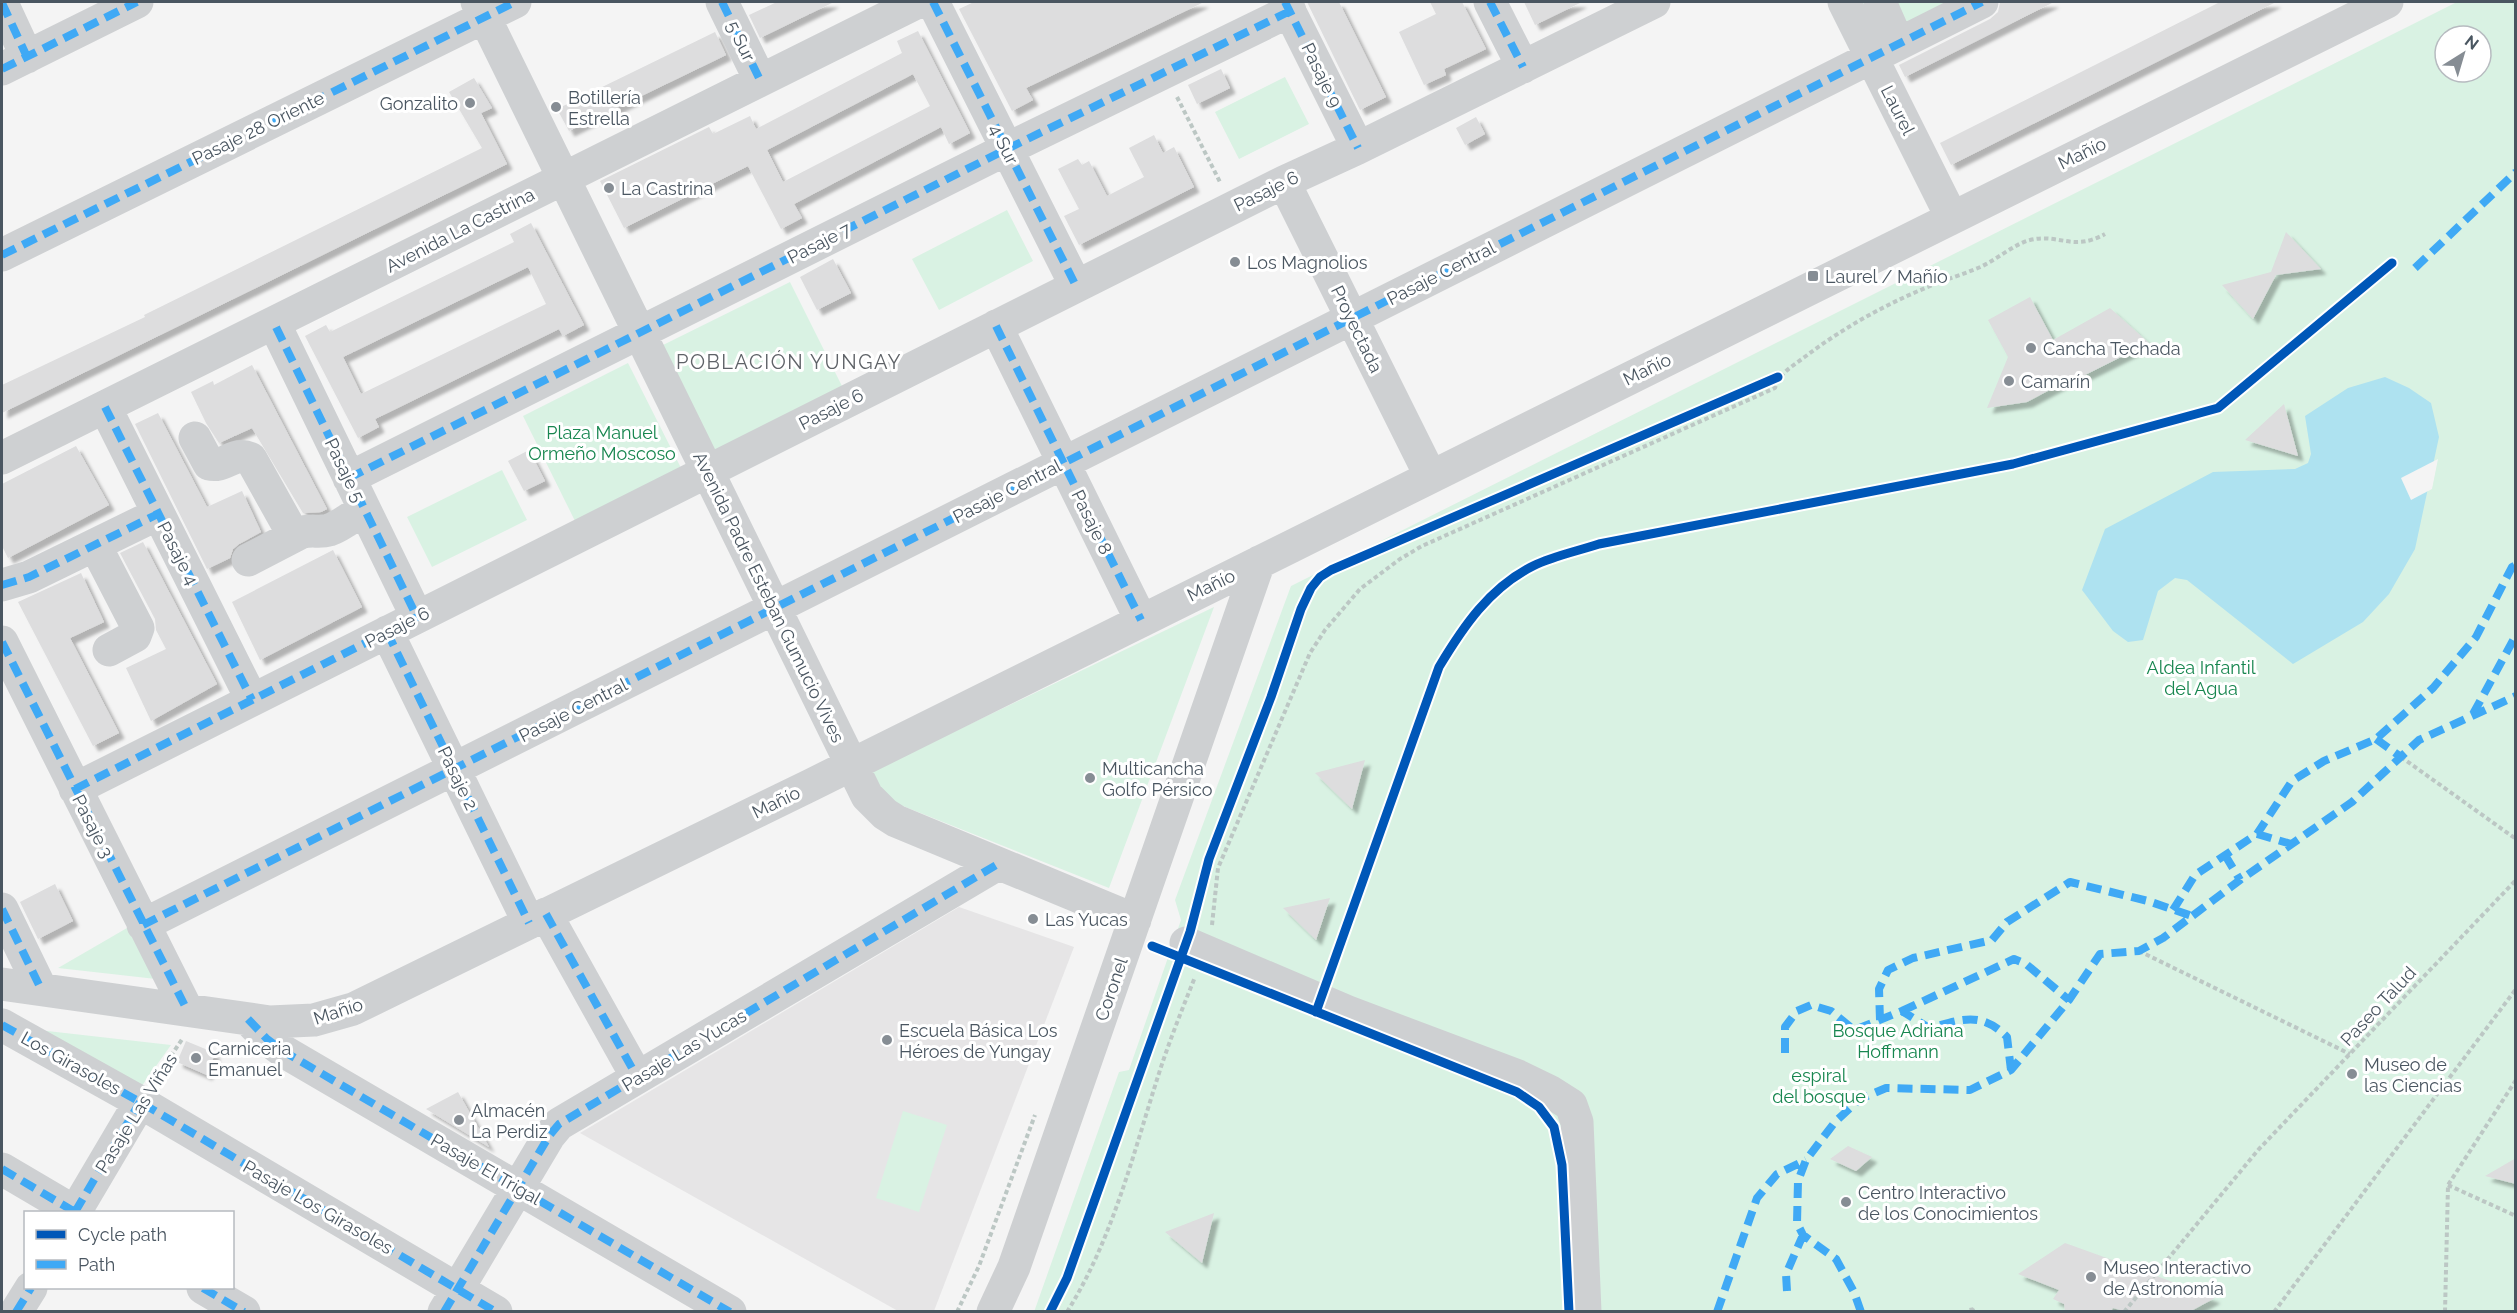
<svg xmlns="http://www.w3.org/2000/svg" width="2517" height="1313" font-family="Raleway,sans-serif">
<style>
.education{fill:#e6e5e6}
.green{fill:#d9f2e3;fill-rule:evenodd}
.water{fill:#aee2f0}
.pier{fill:#f4f4f4}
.building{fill:#ddddde;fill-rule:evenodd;filter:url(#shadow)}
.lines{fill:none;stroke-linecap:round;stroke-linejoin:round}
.path{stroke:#bcc7c4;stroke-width:4;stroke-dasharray:4.5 3;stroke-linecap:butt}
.minor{stroke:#ced0d2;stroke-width:33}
.quiet{stroke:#3fa9f5;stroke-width:8;stroke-dasharray:15 8;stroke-linecap:butt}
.cycleway-casing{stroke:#fff;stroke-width:13}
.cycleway{stroke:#0057b8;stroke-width:9}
.poi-dot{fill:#868d94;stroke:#fff;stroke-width:2}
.labels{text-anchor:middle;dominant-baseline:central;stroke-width:6;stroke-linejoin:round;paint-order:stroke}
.street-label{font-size:18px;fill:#4a5661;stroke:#fff}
.poi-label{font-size:18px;fill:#4a5661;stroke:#fff;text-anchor:start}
.park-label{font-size:18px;fill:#17864f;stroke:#fff}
.neighbourhood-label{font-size:20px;letter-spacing:1.5px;fill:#5f6368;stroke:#fff}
</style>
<defs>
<filter id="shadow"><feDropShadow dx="5.5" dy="5.5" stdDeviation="1.5" flood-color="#0004"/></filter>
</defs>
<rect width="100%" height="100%" fill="#f4f4f4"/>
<path class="education" d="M959,907L1074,947L934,1311H898L580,1133Z"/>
<path class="green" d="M1861,2H1949L1879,37Z
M2457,2H2515V1311L1034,1312L1119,1072L1129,1070L1181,920L1175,900L1291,586ZM2445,36H2481V72H2445Z
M1285,77L1309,124L1239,159L1215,112Z
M1007,210L1033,261L939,310L912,259Z
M790,282L843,388L712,454L659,347Z
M628,363L681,468L575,521L523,416Z
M502,470L527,520L432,567L407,517Z
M1214,607L1109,888L880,797L872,771Z
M127,928L156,979L58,968Z
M12,1027L171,1045L134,1097Z
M903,1111L947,1125L919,1212L876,1198Z"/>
<path class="water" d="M2385,377L2409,388L2431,403L2439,437L2415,549L2389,594L2363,622L2293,664L2187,580L2175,578L2158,591L2143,640L2128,642L2113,631L2082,590L2105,529L2213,472L2295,469L2308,463L2311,454L2305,416L2348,388Z"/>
<path class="pier" d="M2438,459L2432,489L2411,500L2401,478Z"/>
<path class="building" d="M777,2H834L760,38L749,15Z
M974,2H1204L1026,88L1033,100L1012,111L959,9Z
M1307,2H1339L1386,97L1360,110Z
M1430,2H1462L1486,49L1444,69L1446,75L1424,85L1399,32L1436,14Z
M1524,2H1582L1535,25Z
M2000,2H2054L1905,77L1899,65L1990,19L1998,12Z
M2220,2H2276L1951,165L1940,143Z
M918,31L970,133L949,144L941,127L794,204L802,218L781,229L748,166L624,228L600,181L709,127L713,134L750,116L756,129L902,53L897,41ZM913,74L930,106L783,182L767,150Z
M715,32L726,55L569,131L557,109Z
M1221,69L1230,88L1197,104L1188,85Z
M474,78L492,108L481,113L507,164L2,413V385L145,317L144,315L482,148L449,92Z
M1476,117L1485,134L1465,145L1456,128Z
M1154,135L1163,153L1174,147L1194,187L1079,245L1064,216L1079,209L1058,169L1078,159L1082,165L1089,161L1107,196L1144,177L1129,148Z
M531,223L584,325L563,336L559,329L375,419L379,427L358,438L305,336L326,325L330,332L514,242L510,234ZM528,267L546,304L361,394L343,357Z
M2286,232L2321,269L2276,275L2253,319L2222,285L2271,272Z
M833,259L851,293L817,310L800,277Z
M2030,297L2053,340L2110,308L2149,343L2075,380L2074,377L2027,402L1987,408L2008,357L1988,320Z
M252,365L327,509L321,512L303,513L252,428L219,443L206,423L191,392L213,381L214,385Z
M2284,404L2298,456L2245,440Z
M158,413L207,507L242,491L261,532L239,544L233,549L230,558L207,569L135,424Z
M76,446L109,505L8,558L2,546V484Z
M529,450L545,481L524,491L508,461Z
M143,542L217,684L151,721L126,668L166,649L156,630L155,619L120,553Z
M333,550L362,607L260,660L232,602Z
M81,573L104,622L70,638L119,733L93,746L18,602Z
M1365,760L1352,809L1315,773Z
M55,884L73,921L38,939L20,902Z
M1330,898L1316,940L1283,908Z
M186,1041L215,1053L207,1075L177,1062Z
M458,1092L489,1147L426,1109Z
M1848,1146L1872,1157L1856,1171L1830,1159Z
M2516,1158V1184L2485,1176Z
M1214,1213L1202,1263L1165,1232Z
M2065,1243L2154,1275L2215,1298L2191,1311H2124L2113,1308L2111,1311H2065L2064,1304L2053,1299L2059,1290L2018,1274Z"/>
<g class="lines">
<path class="path" d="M1177,97L1221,184
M2401,757L2516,839
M1212,925L1218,868L1310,653L1325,630L1360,589L1400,559L1422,546L1775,388C1780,372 1793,366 1806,356C1847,325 1895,299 1943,281C1954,277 1966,273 1978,268C1995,261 2014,244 2030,240C2059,233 2073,252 2105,234
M2139,951L2350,1054
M154,1081L183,1038
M2448,1185L2516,1216
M957,1312L979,1266L1035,1115
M1067,1312C1114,1237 1134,1150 1161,1067C1171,1037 1183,1007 1195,977
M1972,1312L1971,1307L1974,1312
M2124,1312L2259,1149L2516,880
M2274,1312L2516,989
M2383,1312H2395
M2445,1312L2448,1185L2516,1080"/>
<path class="minor" d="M477,2L867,796L885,814L896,821L1135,920
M722,2L760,80
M933,2L1076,286
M1285,2L1358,148
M1490,2L1523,67
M1844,2L1952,218
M1880,2L1898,43
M2,3L27,57
M2,69L137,2
M1284,182L1431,477
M2,255L515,2
M274,323L417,617
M996,326L1141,620
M105,407L252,700
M195,438L209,464C225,468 235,450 251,459L294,536
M2,458L918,2
M349,478L1007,149L1290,11
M95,545L138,628L135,636L109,650
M248,560L300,533C310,529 319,533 329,530C341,526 353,516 364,509
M2,585L29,577L158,514
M387,632L529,923
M2,642L187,1010
M75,789L1284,182L1358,148L1654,2
M2,909L41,989
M546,914L637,1077
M143,925L1982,2
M1186,943L1348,1012L1518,1076L1549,1091L1571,1105L1577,1122L1585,1312
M2,984L270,1022L314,1020L353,1009L811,785L2387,2
M248,1019L267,1039L283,1051L730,1312
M2,1025L140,1102L496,1312
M2,1169L75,1212
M75,1212L140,1102
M203,1288L244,1312
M16,1312L31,1288
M444,1312L549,1136L559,1124L998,864
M993,1312L1014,1267L1259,562"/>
<path class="quiet" d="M722,2L760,80
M933,2L1076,286
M1285,2L1358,148
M1490,2L1523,67
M2,3L27,57
M2,69L137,2
M2,255L515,2
M2415,268L2516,172
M996,326L1141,620
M105,407L252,700
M349,478L1007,149L1290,11
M2,585L29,577L158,514
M387,632L529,923
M2,642L187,1010
M2473,714L2516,635
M2376,739L2401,757
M75,789L417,617L274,323
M2257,834L2291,844
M2225,855L2240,880
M2,909L41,989
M2173,910L2195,875L2257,834L2292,781L2324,761L2376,739L2433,688L2476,637L2512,567L2516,565
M546,914L637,1077
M143,925L1982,2
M1902,1011L2014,959L2026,964L2069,1000
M248,1019L267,1039L283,1051L730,1312
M1880,1020L1879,989L1888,970L1913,958L1992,940L2007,922L2070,882L2148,901L2192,916
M2,1025L140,1102L496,1312
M1785,1053V1027L1797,1011L1811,1005L1831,1011L1854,1030L1902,1011L1929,1028C1961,1020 1980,1010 2007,1037L2011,1070
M2,1169L75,1212
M75,1212L140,1102
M203,1288L244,1312
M1787,1291L1786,1274L1803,1235
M16,1312L31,1288
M444,1312L549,1136L559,1124L998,864
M1717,1312L1757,1198L1777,1174L1806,1160
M1861,1312L1854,1292L1836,1259L1803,1235L1797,1223L1798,1181L1806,1160L1835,1122L1860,1099L1886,1088L1970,1090L2011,1070L2069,1000L2100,954L2139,951L2163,938L2240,880L2352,802L2419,740L2516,696"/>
<g class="cycleway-casing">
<path id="cycleway" d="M1152,946L1517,1092L1539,1107L1554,1127L1562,1165L1569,1312
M1316,1012L1439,667C1463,627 1489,588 1533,566C1553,556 1578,551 1599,544L2013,464L2218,408L2392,263
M1050,1312L1067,1278L1190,932L1209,859L1271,697L1301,609L1311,588L1320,577L1331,570L1778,377"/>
</g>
<use href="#cycleway" class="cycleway"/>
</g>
<g class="poi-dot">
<circle cx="470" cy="103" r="6"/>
<circle cx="556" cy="107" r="6"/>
<circle cx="609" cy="188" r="6"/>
<circle cx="1235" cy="262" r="6"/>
<rect x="1807" y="270" width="12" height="12" rx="3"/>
<circle cx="2031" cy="348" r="6"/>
<circle cx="2009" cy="381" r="6"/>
<circle cx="1090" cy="778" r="6"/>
<circle cx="1033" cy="919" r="6"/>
<circle cx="887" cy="1040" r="6"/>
<circle cx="196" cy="1058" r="6"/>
<circle cx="2352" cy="1074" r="6"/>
<circle cx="459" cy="1120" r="6"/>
<circle cx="1846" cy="1202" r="6"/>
<circle cx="2091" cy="1277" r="6"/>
</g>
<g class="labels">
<g class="street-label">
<text transform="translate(741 41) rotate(64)">5 Sur</text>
<text transform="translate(1322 75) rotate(64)">Pasaje 9</text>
<text transform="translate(1898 110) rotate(63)">Laurel</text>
<text transform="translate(258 128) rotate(-26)">Pasaje 28 Oriente</text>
<text transform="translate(1004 144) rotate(63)">4 Sur</text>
<text transform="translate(2082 153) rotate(-26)">Mañío</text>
<text transform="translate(1266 191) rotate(-26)">Pasaje 6</text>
<text transform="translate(460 230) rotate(-27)">Avenida La Castrina</text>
<text transform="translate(819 243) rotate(-27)">Pasaje 7</text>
<text transform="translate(1441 273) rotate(-27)">Pasaje Central</text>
<text transform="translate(1357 329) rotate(64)">Proyectada</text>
<text transform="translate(1647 369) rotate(-26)">Mañío</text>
<text transform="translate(831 409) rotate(-27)">Pasaje 6</text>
<text transform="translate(345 470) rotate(64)">Pasaje 5</text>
<text transform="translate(1007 491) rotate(-27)">Pasaje Central</text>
<text transform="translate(1092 522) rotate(64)">Pasaje 8</text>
<text transform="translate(178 553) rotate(63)">Pasaje 4</text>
<text transform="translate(1211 585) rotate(-26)">Mañío</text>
<text transform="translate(769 597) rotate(64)">Avenida Padre Esteban Gumucio Vives</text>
<text transform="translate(397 627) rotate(-27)">Pasaje 6</text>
<text transform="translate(573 710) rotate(-27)">Pasaje Central</text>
<text transform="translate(458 778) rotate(64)">Pasaje 2</text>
<text transform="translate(776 802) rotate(-26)">Mañío</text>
<text transform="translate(93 826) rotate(63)">Pasaje 3</text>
<text transform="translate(1111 989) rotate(-71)">Coronel</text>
<text transform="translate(2378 1006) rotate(-47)">Paseo Talud</text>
<text transform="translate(338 1011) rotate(-18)">Mañío</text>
<text transform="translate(684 1050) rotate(-31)">Pasaje Las Yucas</text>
<text transform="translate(71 1063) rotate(29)">Los Girasoles</text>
<text transform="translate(136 1113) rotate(-58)">Pasaje Las Viñas</text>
<text transform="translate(486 1169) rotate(30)">Pasaje El Trigal</text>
<text transform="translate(318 1207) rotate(30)">Pasaje Los Girasoles</text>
</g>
<g class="poi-label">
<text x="568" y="97">Botillería<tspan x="568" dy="21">Estrella</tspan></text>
<text x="458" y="103" text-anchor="end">Gonzalito</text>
<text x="621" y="188">La Castrina</text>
<text x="1247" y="262">Los Magnolios</text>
<text x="1825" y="276">Laurel / Mañío</text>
<text x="2043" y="348">Cancha Techada</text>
<text x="2021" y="381">Camarín</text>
<text x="1102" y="768">Multicancha<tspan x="1102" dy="21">Golfo Pérsico</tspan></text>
<text x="1045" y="919">Las Yucas</text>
<text x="899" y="1030">Escuela Básica Los<tspan x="899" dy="21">Héroes de Yungay</tspan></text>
<text x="208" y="1048">Carniceria<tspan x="208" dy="21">Emanuel</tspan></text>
<text x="2364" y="1064">Museo de<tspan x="2364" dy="21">las Ciencias</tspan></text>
<text x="471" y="1110">Almacén<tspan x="471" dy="21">La Perdiz</tspan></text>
<text x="1858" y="1192">Centro Interactivo<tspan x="1858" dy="21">de los Conocimientos</tspan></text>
<text x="2103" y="1267">Museo Interactivo<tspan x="2103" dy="21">de Astronomía</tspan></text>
</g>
<g class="park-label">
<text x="602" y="432">Plaza Manuel<tspan x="602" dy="21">Ormeño Moscoso</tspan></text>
<text x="2201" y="667">Aldea Infantil<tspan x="2201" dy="21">del Agua</tspan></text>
<text x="1898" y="1030">Bosque Adriana<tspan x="1898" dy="21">Hoffmann</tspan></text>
<text x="1819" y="1075">espiral<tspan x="1819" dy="21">del bosque</tspan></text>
</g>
<g class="neighbourhood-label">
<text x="789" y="362">POBLACIÓN YUNGAY</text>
</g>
</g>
<rect width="2517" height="1313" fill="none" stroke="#4a5661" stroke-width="6"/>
<rect x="24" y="1211" width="210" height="78" fill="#ffffff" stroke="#b7bbc0" stroke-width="1.5"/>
<rect x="36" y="1230" width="30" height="9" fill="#0057b8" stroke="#b7bbc0" stroke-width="1.5"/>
<text x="78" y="1241" font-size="18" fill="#4a5661">Cycle path</text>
<rect x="36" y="1260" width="30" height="9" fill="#3fa9f5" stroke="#b7bbc0" stroke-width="1.5"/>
<text x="78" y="1271" font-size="18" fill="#4a5661">Path</text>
<g transform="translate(2463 54) rotate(37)"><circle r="28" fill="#ffffff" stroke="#b7bbc0" stroke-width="1.5"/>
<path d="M0-4.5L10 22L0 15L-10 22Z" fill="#868d94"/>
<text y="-9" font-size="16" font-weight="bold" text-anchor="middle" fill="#4a5661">N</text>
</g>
</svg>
